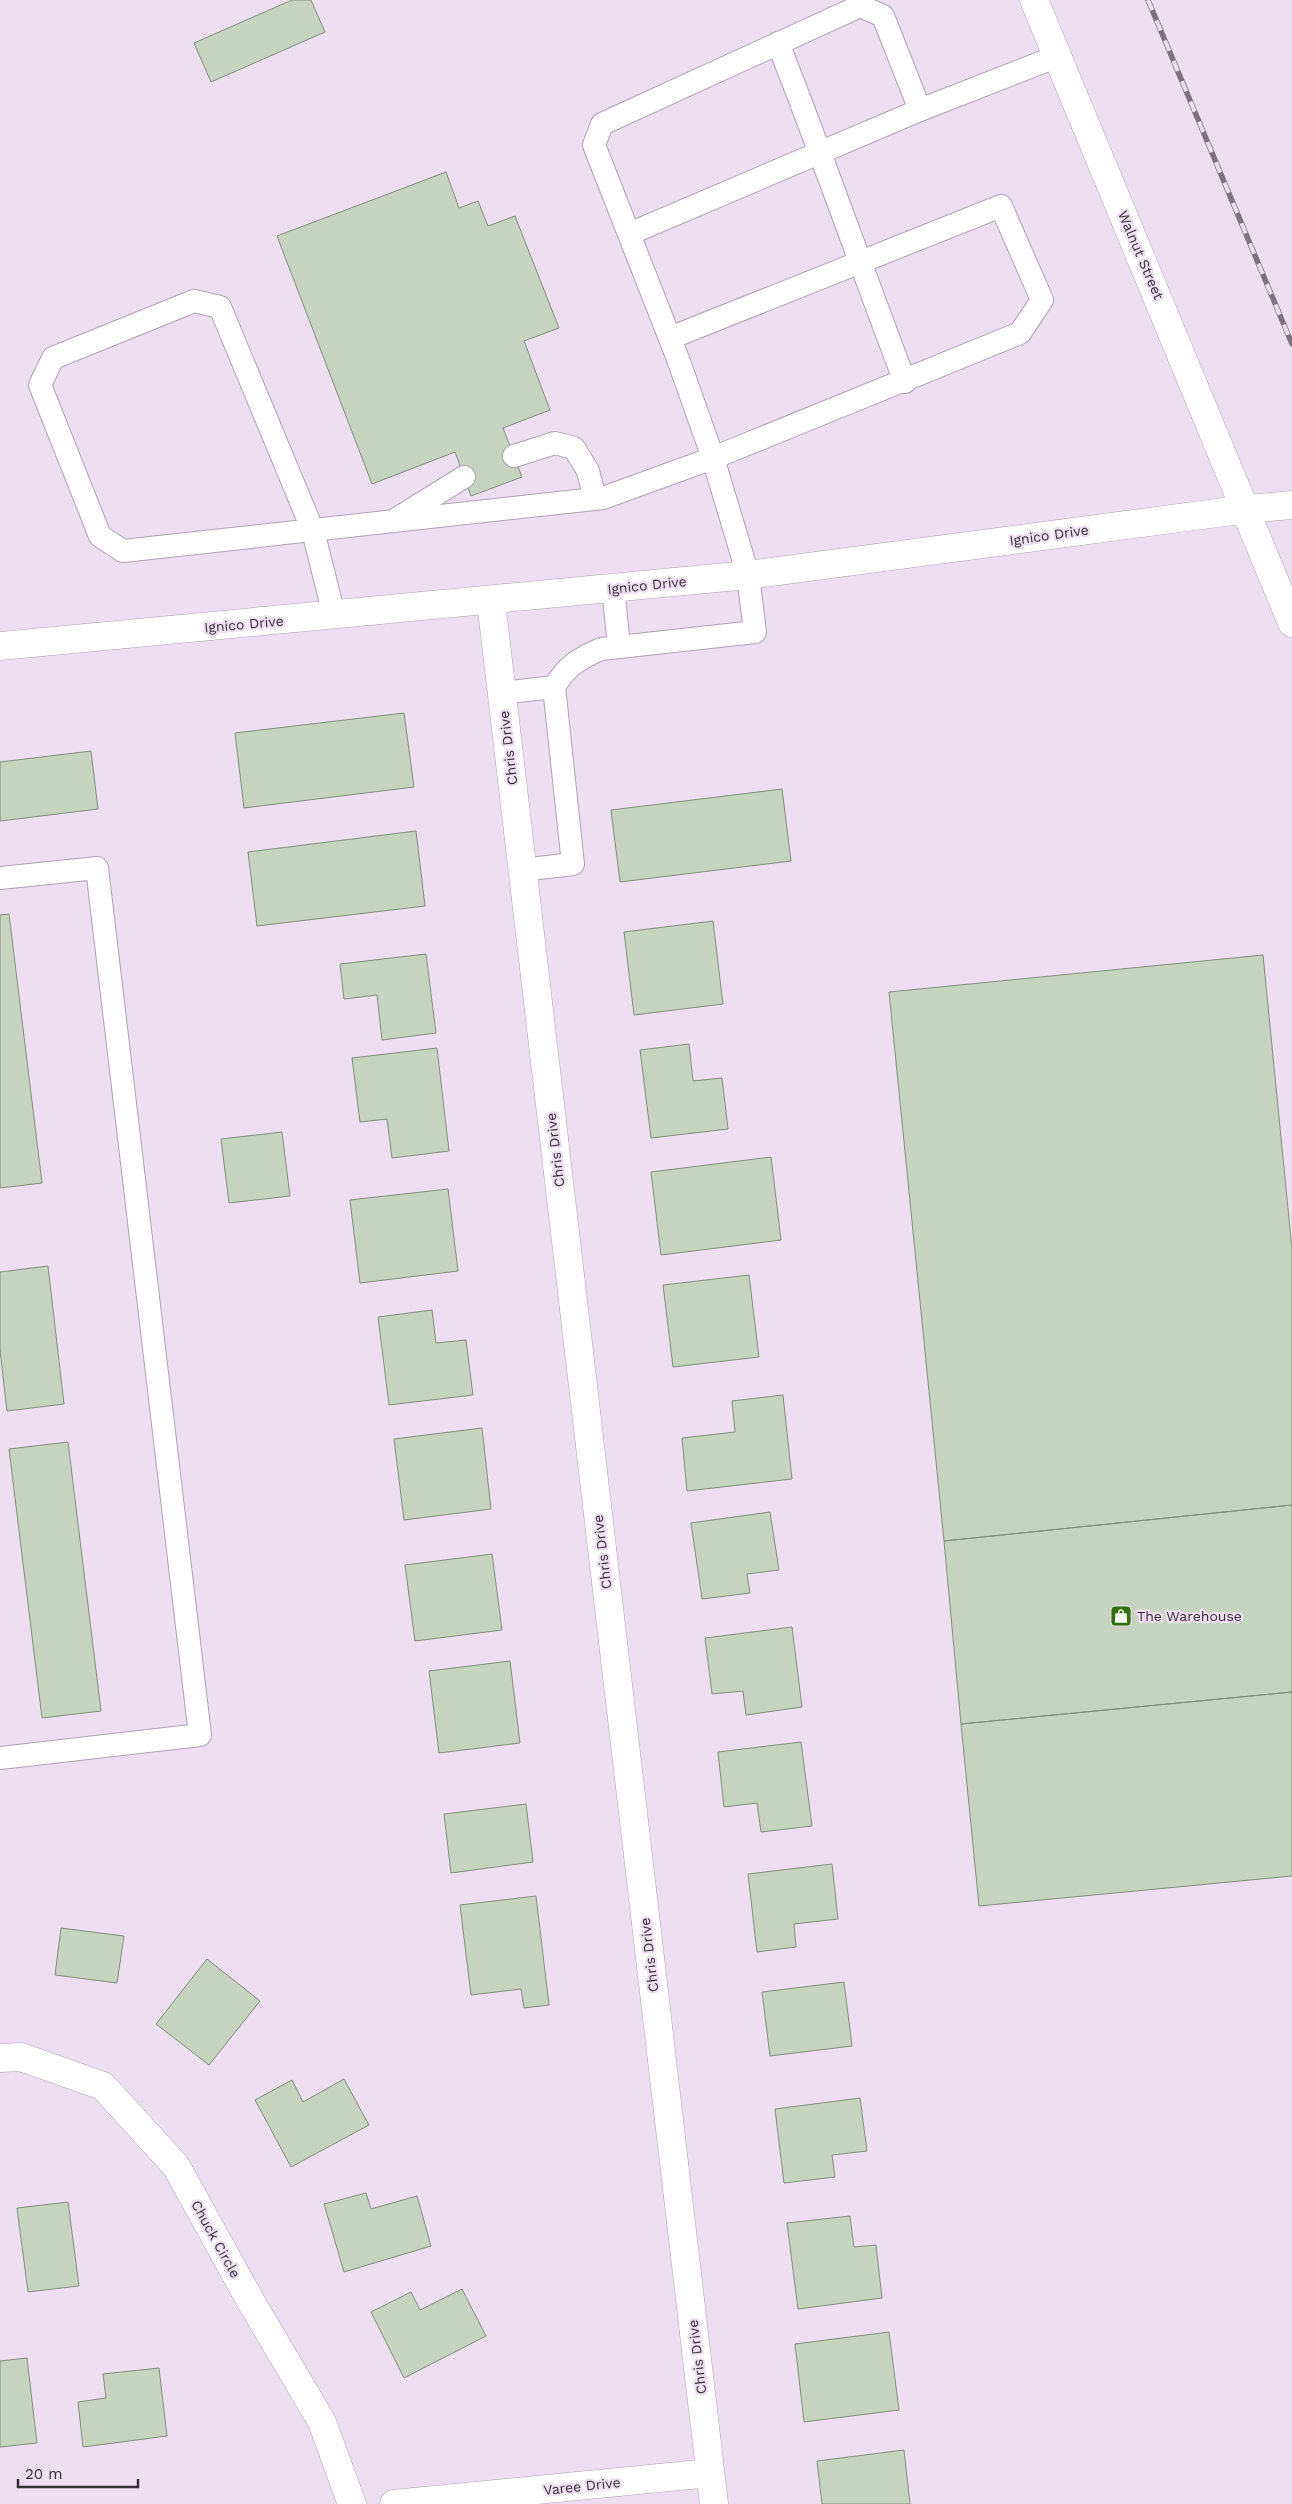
<svg xmlns="http://www.w3.org/2000/svg" width="1292" height="2504" font-family="'Work Sans',sans-serif">
<style>
.building{fill:#c5d3bf;stroke:#818f7c}
.lines{fill:none;stroke-linecap:round;stroke-linejoin:round}
.service-casing{stroke:#b0a1b3;stroke-width:24}
.minor-casing{stroke:#b0a1b3;stroke-width:29}
.tertiary-casing{stroke:#b0a1b3;stroke-width:29}
.service{stroke:#fff;stroke-width:22}
.minor{stroke:#fff;stroke-width:28}
.tertiary{stroke:#fff;stroke-width:28}
.rail-casing{stroke:#7d737f;stroke-width:5.5}
.rail{stroke:#eedef1;stroke-width:4;stroke-dasharray:11;stroke-linecap:butt}
.labels{text-anchor:middle;dominant-baseline:central;stroke-width:4.5;stroke-linejoin:round;paint-order:stroke}
.street-label{font-size:14px;fill:#352f36;stroke:#eedef1}
.poi-label{font-size:14px;fill:#352f36;stroke:#eedef1;text-anchor:start}
</style>
<rect width="100%" height="100%" fill="#eedef1"/>
<path class="building" d="M292,0H311L325,32L211,82L194,43Z
M446,172L459,208L478,201L488,226L515,216L559,328L524,341L550,410L503,428L522,477L471,496L455,452L372,484L277,236Z
M404,713L414,787L244,808L235,733Z
M91,751L98,809L0,821V762Z
M782,789L791,861L620,882L611,810Z
M416,831L425,906L257,926L248,852Z
M9,914L42,1183L0,1188V915Z
M713,921L723,1004L634,1015L624,932Z
M426,954L436,1033L382,1040L377,995L344,999L340,964Z
M1263,955L1292,1249V1505L944,1541L889,992Z
M689,1044L693,1081L722,1078L728,1129L651,1138L640,1050Z
M437,1048L449,1151L392,1158L387,1119L360,1122L352,1058Z
M282,1132L290,1196L229,1203L221,1139Z
M771,1157L781,1240L661,1255L651,1172Z
M448,1189L458,1271L360,1283L350,1200Z
M48,1266L64,1404L7,1411L0,1350V1272Z
M749,1275L759,1357L673,1367L663,1285Z
M432,1310L436,1343L466,1340L473,1395L389,1405L378,1317Z
M783,1395L792,1479L687,1491L682,1438L735,1432L732,1401Z
M482,1428L491,1509L404,1520L394,1439Z
M68,1442L101,1711L42,1718L9,1449Z
M1292,1505V1692L961,1724L944,1541Z
M770,1512L779,1570L747,1574L750,1593L702,1599L691,1523Z
M492,1554L502,1630L415,1641L405,1565Z
M792,1627L802,1707L746,1715L743,1691L712,1694L705,1638Z
M510,1661L520,1743L439,1753L429,1671Z
M1292,1692V1876L979,1906L961,1724Z
M801,1742L812,1826L761,1832L757,1803L724,1807L718,1752Z
M526,1804L533,1862L451,1873L444,1814Z
M832,1864L838,1919L794,1924L796,1947L757,1952L748,1874Z
M536,1896L549,2005L524,2008L521,1989L471,1995L460,1905Z
M61,1928L124,1936L117,1983L55,1975Z
M207,1959L260,2001L209,2065L156,2024Z
M844,1982L852,2046L770,2056L762,1992Z
M344,2079L369,2125L291,2167L255,2100L292,2080L303,2102Z
M860,2098L867,2151L832,2155L835,2177L784,2183L775,2109Z
M366,2193L371,2209L417,2196L431,2246L344,2272L324,2204Z
M68,2202L79,2286L28,2292L17,2208Z
M850,2216L854,2247L876,2245L882,2298L798,2309L787,2223Z
M462,2289L486,2336L404,2378L371,2312L411,2292L420,2310Z
M889,2332L899,2410L804,2422L795,2344Z
M27,2358L37,2443L0,2447V2361Z
M159,2368L167,2436L83,2447L78,2402L106,2398L103,2374Z
M904,2450L910,2504H822L817,2461Z"/>
<g class="lines">
<g class="service-casing">
<path id="service" d="M778,43C822,155 862,269 905,382
M629,234L920,110
M670,338L1001,206L1042,300L1020,333L713,458L678,359L594,145L602,124L860,6L883,16L920,110L1058,56
M514,456L555,443L574,448L588,471L595,499
M398,518L464,477
M613,588L619,646
M334,615L313,531L220,307L194,301L53,358L40,385L100,536L123,551L603,498L713,458L748,575L755,632L601,649C578,659 567,666 554,687L573,864L522,870
M501,693L554,687
M0,878L97,868L200,1735L0,1758"/>
</g>
<g class="minor-casing">
<path id="minor" d="M1034,0L1292,623
M491,601L714,2504
M0,2058L21,2057L103,2086L176,2166L250,2300L322,2422L352,2504
M394,2504L710,2473"/>
</g>
<g class="tertiary-casing">
<path id="tertiary" d="M0,646L748,575L1247,509L1292,505"/>
</g>
<use href="#service" class="service"/>
<use href="#minor" class="minor"/>
<use href="#tertiary" class="tertiary"/>
<g class="rail-casing">
<path id="rail" d="M1148,0L1292,344"/>
</g>
<use href="#rail" class="rail"/>
</g>
<defs>
<g id="shop-square" transform="scale(1.125)"><rect x="-9" y="-9" width="18" height="18" rx="4" fill="#317005" stroke="#eedef1"/><path d="M-5-2.5h2.3a2.7 3.5 0 0 1 5.4 0H5L5.5 6h-11ZM-1.5-2.5h3a1.5 2.3 0 0 0-3 0Z" fill="#fff"/></g>
</defs>
<g fill-rule="evenodd">
<use href="#shop-square" x="1121" y="1616"/>
</g>
<g class="labels">
<g class="street-label">
<text transform="translate(1141 255) rotate(67)">Walnut Street</text>
<text transform="translate(1049 535) rotate(-8)">Ignico Drive</text>
<text transform="translate(647 585) rotate(-6)">Ignico Drive</text>
<text transform="translate(244 624) rotate(-5)">Ignico Drive</text>
<text transform="translate(508 748) rotate(-97)">Chris Drive</text>
<text transform="translate(555 1150) rotate(-97)">Chris Drive</text>
<text transform="translate(602 1552) rotate(-97)">Chris Drive</text>
<text transform="translate(649 1955) rotate(-97)">Chris Drive</text>
<text transform="translate(216 2239) rotate(61)">Chuck Circle</text>
<text transform="translate(697 2357) rotate(-97)">Chris Drive</text>
<text transform="translate(582 2486) rotate(-6)">Varee Drive</text>
</g>
<g class="poi-label">
<text x="1137" y="1616">The Warehouse</text>
</g>
</g>
<path d="M18 2479v8h120v-8" fill="none" stroke="#352f36" stroke-width="2.5"/>
<text x="25" y="2479" font-size="15" fill="#352f36" stroke="#eedef1" stroke-width="4" paint-order="stroke">20 m</text>
</svg>
